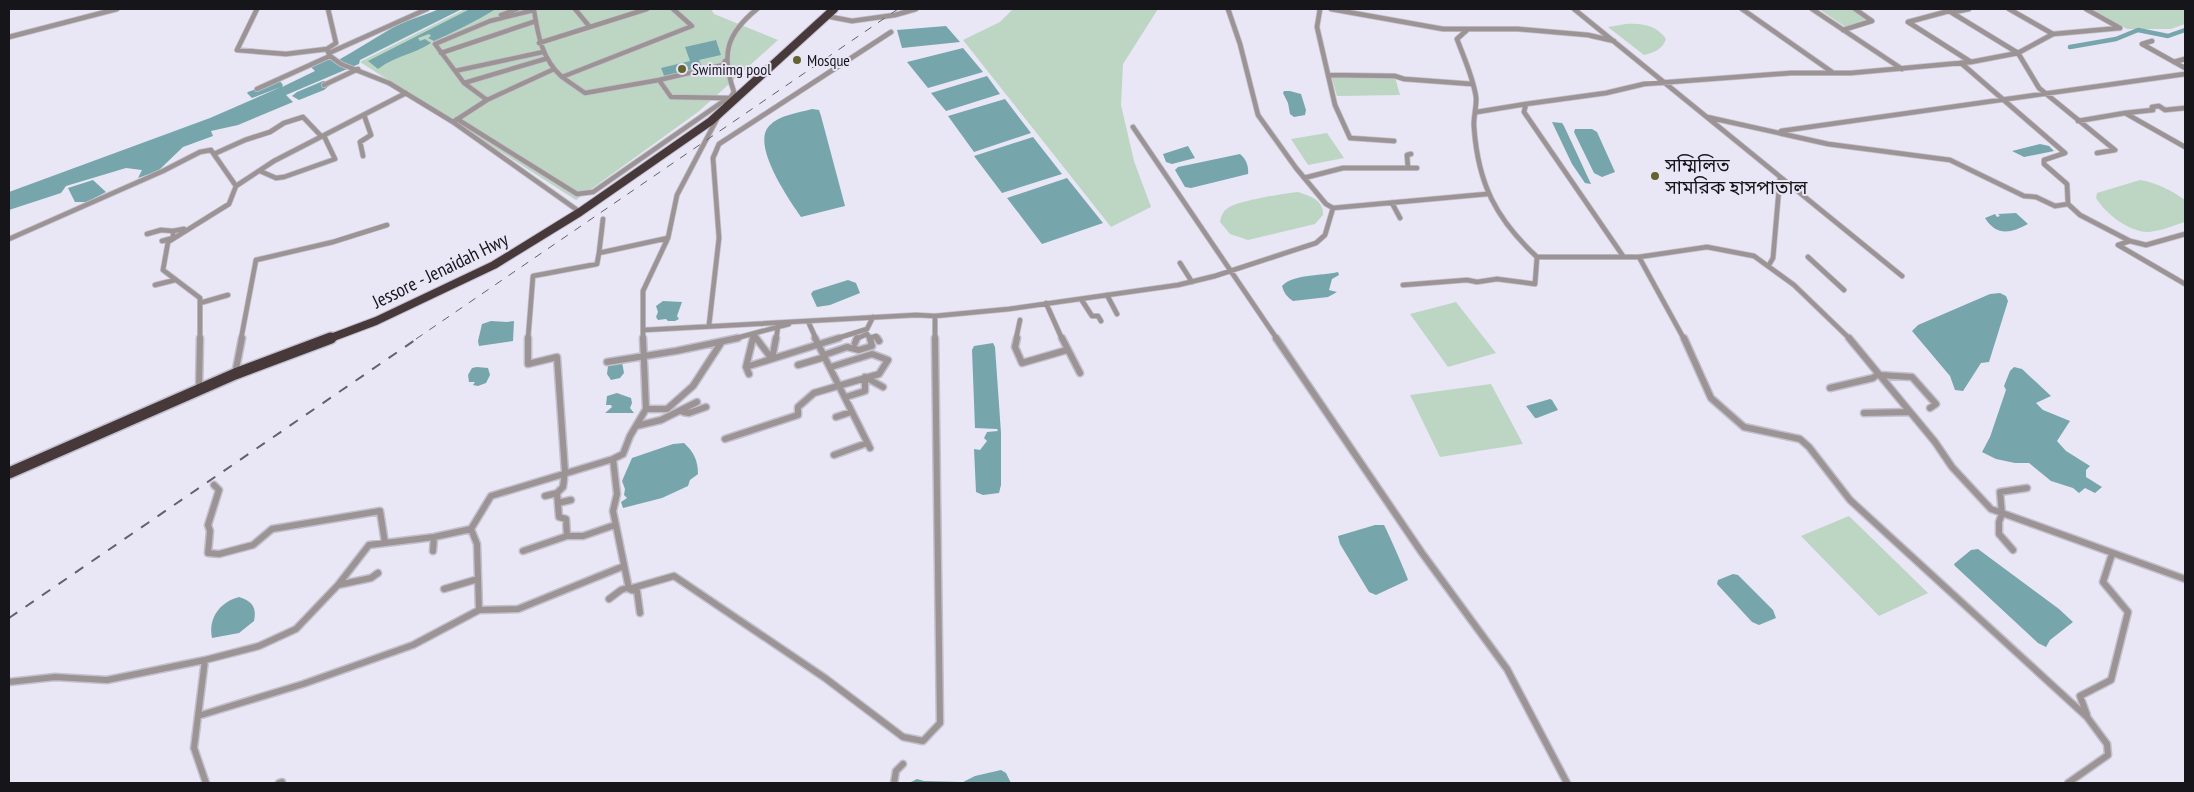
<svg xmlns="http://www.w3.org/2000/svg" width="2194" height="792" font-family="'PT Sans Narrow','Noto Sans Bengali',sans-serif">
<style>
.green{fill:#bdd6c4}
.water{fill:#76a6ab}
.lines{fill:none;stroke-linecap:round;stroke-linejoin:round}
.canal{stroke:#76a6ab;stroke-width:4.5}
.street-far1-casing{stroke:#c3c0ce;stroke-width:6}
.street-casing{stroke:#c3c0ce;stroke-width:9}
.highway-far1-casing{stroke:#c3c0ce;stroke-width:10}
.highway-casing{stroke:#c3c0ce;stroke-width:14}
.street-far1{stroke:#9c9494;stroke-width:4.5}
.street{stroke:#9c9494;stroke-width:6}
.highway-far1{stroke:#473839;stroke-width:8}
.highway{stroke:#473839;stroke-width:11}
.rail-far1{stroke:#63626b;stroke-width:1;stroke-dasharray:8 8;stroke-linecap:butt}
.rail{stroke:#63626b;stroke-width:2;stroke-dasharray:10 10;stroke-linecap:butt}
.poi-dot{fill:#646330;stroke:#e9e6f6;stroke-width:2}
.labels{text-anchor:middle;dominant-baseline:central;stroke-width:4;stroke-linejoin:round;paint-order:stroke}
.far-poi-label{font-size:16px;fill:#16151a;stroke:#e9e6f6;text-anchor:start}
.poi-label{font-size:19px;fill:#16151a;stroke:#e9e6f6;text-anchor:start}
.street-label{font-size:19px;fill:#16151a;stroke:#e9e6f6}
</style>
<rect width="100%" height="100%" fill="#e9e6f6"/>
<path class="green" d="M465,9H711L714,14L778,40L698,112L576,200L360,62Z
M1013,9H1158L1123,64L1121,105L1134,161L1151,207L1111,227L963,40L1000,22Z
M1819,9H1851L1870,21L1847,28Z
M2091,9H2185V24L2171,29H2127Z
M1626,24C1642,23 1656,25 1666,39C1662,50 1655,52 1644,55L1608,27Z
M1395,77L1400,95L1337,96L1332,78Z
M1327,133L1344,158L1308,165L1291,139Z
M2140,180C2157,183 2171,190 2185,200V222C2175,225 2158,232 2147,232C2128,231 2106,214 2096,198L2097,193Z
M1298,192C1310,196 1324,200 1323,215L1315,224L1248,240L1230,234L1220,222C1221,216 1223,211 1228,208C1237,201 1286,193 1298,192Z
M1456,302L1496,353L1448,367L1410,314Z
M1491,384L1523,444L1440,457L1410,395Z
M1849,516L1928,593L1879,616L1801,536Z"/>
<path class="water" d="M439,9H462L360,60L359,64L286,95L293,102L238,125L211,131L213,136L183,147L158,171L138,178L142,170L126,168L66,186L61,193L9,210V192L210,118L281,87L252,98L247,93L248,92L279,80L283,85L282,87L315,71L310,66L311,62C321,57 326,54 335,62C355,51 373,39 392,28C405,20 424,16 439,9Z
M470,9H496C476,21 456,31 434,41L428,38L431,36L429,34L418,38L420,41L425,39L431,43C414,54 395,56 378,69L368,61Z
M946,26L960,42L902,48L897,30Z
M716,40L721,55L699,60L703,69L665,78L661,68L690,61L685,47Z
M963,48L983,72L928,88L907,62Z
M987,76L1000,94L946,111L931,93Z
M323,81H327L330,85L324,90L299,100L292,96L297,92Z
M1284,91H1290L1301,94L1306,110L1305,115L1294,117L1290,114L1288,103L1283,93Z
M1005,99L1031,133L974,152L948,116Z
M812,109L819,110L821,116L845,206L801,217C789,200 751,145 769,126C779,115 798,113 812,109Z
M1552,122L1562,123L1564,126L1591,184L1585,183L1572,164Z
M1575,129H1592L1597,132L1615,172L1602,177L1594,173L1574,132Z
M1033,137L1062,174L1002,193L974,156Z
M2040,144L2049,146L2054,151L2024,157L2012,151Z
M1188,146L1195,158L1172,164L1166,162L1163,154Z
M1240,154C1246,159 1249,166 1248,174L1191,188L1185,187L1175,170L1178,167Z
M1067,178L1103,223L1042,244L1007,198Z
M93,180L106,192L87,202H75L68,188Z
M2016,213L2028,224C2011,233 1997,237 1985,218L1995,214L1997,217L2000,216L1998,214Z
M1338,272L1339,275L1332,279L1329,290L1337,292L1328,297L1293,301C1287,297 1284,293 1282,286C1293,274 1322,276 1338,272Z
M848,280L856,283L860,293L830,305L817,307L811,294L813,291Z
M2000,293L2006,296L2008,301L1989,362L1981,363L1963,391L1955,390L1950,376L1912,331L1918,325L1990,294Z
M663,301L682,302L677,316L679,319L675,321H668L666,319L658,320L656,317L658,312L656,306Z
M491,321L507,322L514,321L513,341L479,346L478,341L482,324Z
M993,343L995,347L1001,433V485L999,493L983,495L976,492L974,449L980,450L987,441L984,438L987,432L998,431L997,429L975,428L972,350L974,346Z
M622,362L624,373L620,378L611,380L607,374L608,366Z
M477,367L488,368L490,375L486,383L478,386L473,385L475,382H469L468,375L472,368Z
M2014,367L2022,369L2051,396L2036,403L2043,410L2070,421L2057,441L2066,451L2090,466L2086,470V477L2102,487L2095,493L2085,488L2079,493L2073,488L2051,481L2029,463H2015L1996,459L1982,452L1990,437L2006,390L2004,386L2010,371Z
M617,393L631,398L632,403L630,408L634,413H605L612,407L611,405H606L607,396Z
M1550,399L1552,400L1558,410L1537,418H1535L1526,406Z
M684,443C694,452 698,461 698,474L690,480L688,486L662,498L623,508L621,502L627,498L624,495L625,489L622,481L632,458L673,444Z
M1375,525H1384C1386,528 1407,575 1408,580L1376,595L1369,592L1340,544L1338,536Z
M1978,549L2059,609L2073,622L2050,640L2046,647L2038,643L1955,566L1954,564L1971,550Z
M1733,574L1738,575L1773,610L1776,618L1759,625L1752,622L1717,584L1718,580Z
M239,597C252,601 257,607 254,621L239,633L212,638C208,618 220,602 239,597Z
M1001,770L1006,773L1011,783H909L917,779L924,781L963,782L975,776Z"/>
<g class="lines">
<path class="canal" d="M2070,47L2116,39L2138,30L2168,36L2185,30"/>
<g class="street-far1-casing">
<path id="street-far1" d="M257,9L237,50L286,54L327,49
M328,9L336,43L327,49L330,56L341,64L389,83L453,122L580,212
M575,9L589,26
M1320,9L1317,27L1335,105L1350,138L1394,141
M1331,9L1443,29H1518L1588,35L1614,41
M1574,9L1902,276
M1742,9L1832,72
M1812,9L1902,69
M2009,9L2053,34
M2086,9L2120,28
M1954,12L1969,9
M501,15L517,9
M826,16L852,21L895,15L916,9
M1467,30L1457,39C1464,58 1473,77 1476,97C1477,107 1473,117 1474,127C1478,184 1496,219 1537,257H1639L1707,247L1754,256L1794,285L1850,339
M1843,30L1872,21L1855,9
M9,37L117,9
M2152,41L2142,44L2185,68
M539,43L647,9
M329,53L427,9
M441,53L536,21
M1971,62L1908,22L1949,11L2018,53L2039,88L2115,150L2097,153
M2174,62L2185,59
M1961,63L2065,153L2044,160V164L2067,184L2068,204
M455,71L543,52
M1328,75L1395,76L1404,79L1472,84
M562,77L585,93L659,80L671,97L727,98
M659,80L723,65L725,61
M464,83L545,59
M324,85L358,69
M257,89L330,56
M487,100L552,70
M727,103L734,92C721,55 726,34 757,9
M1526,104L1606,93L1644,84L1791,73H1851L1971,62L2018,53L2053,34L2120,28
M1477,112L1526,104L1524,112L1623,256
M2125,113L2153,110L2152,107L2159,106L2165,110L2185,108
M1707,117L1828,144L1950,160L2024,196L2036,197L2055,206L2068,204L2080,215L2130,241L2118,245L2185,284
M457,119L577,194L593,192L728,98
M2078,121L2125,113L2185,147
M453,122L487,100L464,83L435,44L490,21L534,10C538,36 542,59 562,77L692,26L673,9
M1133,127L1277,339
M1781,131L2185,74
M214,154L245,140L270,132L284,123L303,117L321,136H324L335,159L284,177L276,178L260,171
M363,156L360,142L371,135L364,115
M1408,168L1407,155L1411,154
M1304,178L1343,168H1417
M1392,203L1400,218
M1333,208L1487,194
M603,219L599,253L668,238
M147,234L161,230L173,231
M9,239L163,171L200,152L211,150L236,186L274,161L406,93
M162,241L173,238V231L184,229
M2130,241L2146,245L2185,234
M1639,257L1684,339
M1808,257L1844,290
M1180,263L1192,282
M1769,265L1773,258L1780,177
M155,285L175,280
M1403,285L1467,280L1477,282L1497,279L1535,284L1537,257
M1107,295L1117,314
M1081,299L1092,316H1098L1101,321
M200,303L228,295
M1046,303L1062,339
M935,316V339
M808,321L816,339
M709,325L719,238L713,158L719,144L891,32
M644,330L916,315L935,316L1009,309L1178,285L1215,276L1316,243L1325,235L1333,208L1326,204L1296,168L1258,115L1240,44L1228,9
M870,338L876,336L878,339
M200,339V298L163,270L168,242L229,204L236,186
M241,339L256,260L333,242L387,225
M528,339L533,276L597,264L599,253
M643,339V291L668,238L677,195L718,117
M733,339L789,324
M753,339L754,335L757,339
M776,339L778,327
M835,339L867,329L873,317
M856,339L867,334L870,339
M1016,339L1020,320"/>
</g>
<g class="street-casing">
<path id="street" d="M528,338V364L557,357L565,472L563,487L557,493L559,517L566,519L567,536
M756,338L772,359L776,338
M815,338L870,448
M877,338L879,341
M1017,338L1015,347L1022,363L1067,350
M1062,338L1080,373
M1276,338L1422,553L1507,669L1567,783
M1684,338L1711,398L1744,427L1800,439L1809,447L1850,500L2087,717L2107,744L2108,755L2068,783
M1849,338L1935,442L1952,467L1991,509L2185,579
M855,343L857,338
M824,355L847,347L859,350L872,346L870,338
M607,362L676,351L738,338
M798,365L825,357
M746,367L753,338
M235,374L242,338
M749,374L746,367L839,338
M1879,375L1912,377L1936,404L1930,408
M1830,388L1873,378L1878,374
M199,390L200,338
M846,397L865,391V377L883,387
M646,409H667L693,386L721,343
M683,412L689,413L706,407
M1864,413L1910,412
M836,417L851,412
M636,426L661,420L697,402
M725,439L798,415V407L814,393L879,374L888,360L872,354L831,367
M834,455L867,443
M613,459L617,494L613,511L629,589L674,576L825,678L903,737L923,741L940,723L935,338
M214,485L219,490L208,525L210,531L208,553L219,554L253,545L272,529L380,511L385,543
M545,496L557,493
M558,503L571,500
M2013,550L1999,534V522L2002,514L2000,492L2027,488
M433,551L434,537
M523,551L567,536H583L615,525
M338,585L371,578L378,573
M444,589L478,579
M631,590L637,591L640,613
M609,599L621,590L629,587
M479,610L518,609L624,566
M205,660L194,748L206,783
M9,682L55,677L107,680L205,660L259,646L296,629L338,585L369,545L434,537L471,529L491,496L613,459L623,454L630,436L646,409L643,338
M2087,715L2080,696L2111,680L2128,612L2103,582L2112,554
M198,716L303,684L413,645L479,610L477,544L471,529
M279,783L282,782
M894,783L896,771L903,764"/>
</g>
<g class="highway-far1-casing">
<path id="highway-far1" d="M328,339L376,321L494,265L580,212L711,121L834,9"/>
</g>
<g class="highway-casing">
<path id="highway" d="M9,473L235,374L331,338"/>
</g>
<use href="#street-far1" class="street-far1"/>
<use href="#street" class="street"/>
<use href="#highway-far1" class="highway-far1"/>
<use href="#highway" class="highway"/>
<path class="rail-far1" d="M416,339L898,9"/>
<path class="rail" d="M9,618L418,338"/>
</g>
<g class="poi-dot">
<circle cx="797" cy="60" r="5"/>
<circle cx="682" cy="69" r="5"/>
<circle cx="1655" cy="176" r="5"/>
</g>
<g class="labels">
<g class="far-poi-label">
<text x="807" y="60">Mosque</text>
<text x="692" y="69">Swimimg pool</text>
</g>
<g class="poi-label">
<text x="1665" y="165">সম্মিলিত<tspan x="1665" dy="22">সামরিক হাসপাতাল</tspan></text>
</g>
<g class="street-label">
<text transform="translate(440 270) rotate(-26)">Jessore - Jenaidah Hwy</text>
</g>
</g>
<rect width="2194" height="792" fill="none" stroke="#16151a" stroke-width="20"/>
</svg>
